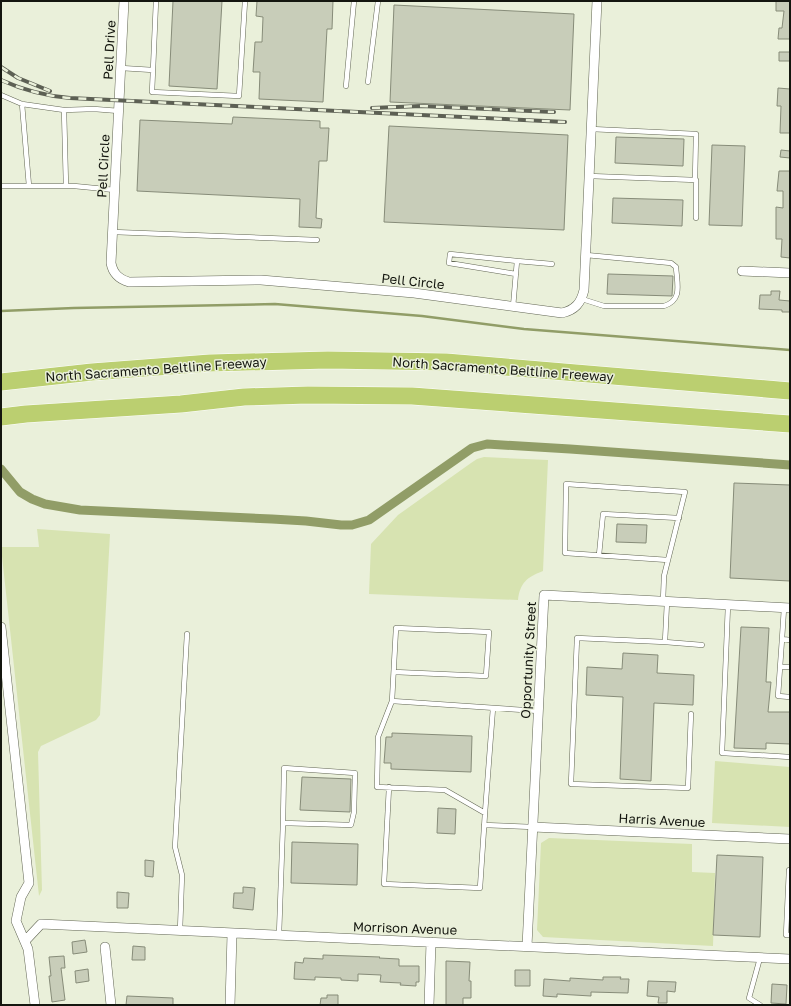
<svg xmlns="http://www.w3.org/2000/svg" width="791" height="1006" font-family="'Golos Text',sans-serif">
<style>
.green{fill:#d7e3b1}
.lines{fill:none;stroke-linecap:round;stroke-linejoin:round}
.stream{stroke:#919d67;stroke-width:2.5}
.canal{stroke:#919d67;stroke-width:9}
.building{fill:#c8cdb9;stroke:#878c79}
.service-casing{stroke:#626654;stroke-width:5.5}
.minor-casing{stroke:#626654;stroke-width:10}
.motorway-casing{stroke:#fff;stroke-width:18}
.service{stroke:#fff;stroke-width:4.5}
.minor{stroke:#fff;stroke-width:9}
.motorway{stroke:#bbcf70;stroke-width:17}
.rail-casing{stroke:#5d6054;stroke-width:4}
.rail{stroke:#eaf0da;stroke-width:2.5;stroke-dasharray:8;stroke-linecap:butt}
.labels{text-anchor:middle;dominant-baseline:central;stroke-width:3;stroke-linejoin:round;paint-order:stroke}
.street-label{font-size:13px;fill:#14160f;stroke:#eaf0da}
</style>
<rect width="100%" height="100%" fill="#eaf0da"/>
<path class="green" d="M484,457L548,460L543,571C527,577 520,583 518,600L369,594L371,544L398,515L471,463L477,459Z
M37,529L110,534L100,715L96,720L41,746L38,752L42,890L39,896L1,547H39Z
M715,761L790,767V827L712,823Z
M549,838L692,844V872L715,873L713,946L543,937L537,930L541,843Z"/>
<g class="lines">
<path class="stream" d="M1,311L74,308L275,304L422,316L524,329L790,350"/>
<path class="canal" d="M1,469L20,492L32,499L45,504L80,510L272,519L306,521L341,525H352L369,520L472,448L487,444L570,449L790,465"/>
</g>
<path class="building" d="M173,1H222L217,89L169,86Z
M257,1H333L332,29H327L323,102L259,99L260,72H253L255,42H262L263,17L256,16Z
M776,1H790V39H778L779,28H782L784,11H776Z
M394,5L574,14L570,110L390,102Z
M779,52H790V61H779Z
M778,88L790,89V133H780L781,106H777Z
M233,117L320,121V128H329L327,161H319L316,218L322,219L321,228L299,227L300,199L137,191L140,120L232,124Z
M389,126L568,135L564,230L384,222Z
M616,137L684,139L683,166L615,163Z
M712,145L745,146L742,226L709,225Z
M781,150L790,151V158L780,157Z
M779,171H790V258L781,257L782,239H776V207L783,208V191H777Z
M613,198L683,200L682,226L612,223Z
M608,274L673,276L672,296L607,294Z
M771,291H780L779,300L790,301V312H782V310L759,309L760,295H771Z
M734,483L790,485V581L730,578Z
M617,524L647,525L646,543L616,542Z
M741,627L769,628L766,682H771L768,712H790V744L766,743V749L734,748Z
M623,653L658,655L657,673L694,675L693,705L654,703L651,781L620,779L623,697L586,695L587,667L622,669Z
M392,733L472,736L471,772L391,769V763H384L386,737H392Z
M302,777L351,779L350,812L300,810Z
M438,808L456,809L455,834L437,833Z
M292,842L358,844L357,885L291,883Z
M717,855L763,857L760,937L713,935Z
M145,860L154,861L153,877L145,876Z
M243,887L255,888L253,910L233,908L234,893H243Z
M117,892L129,893L128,908H117Z
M85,940L87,952L73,954L72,942Z
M133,946L145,947V960H132Z
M323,955L380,957L379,958L399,959V966H419V982H416V986L400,985L401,983L380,982L381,975L358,974V981L341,980V978L315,977V980L294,979L295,962L303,963L304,958L323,959Z
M64,956L65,968H61L65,1000L52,1002L49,976H51L49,957Z
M446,961L470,962L469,981H471V998H463V1005H446Z
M88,969L89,981L76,983L75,971Z
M515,970H530V986H515Z
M603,977H621L620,979H629L628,993L591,992V996L557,994V997L543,996L544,979L570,981V978L603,980Z
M648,981L676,982L675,992L667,991V1003H658L659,997L647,996Z
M772,984L787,985L786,1004L771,1003Z
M327,995H338V1005H320L321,998H327Z
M127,996L173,998V1005H126Z"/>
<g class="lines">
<g class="service-casing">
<path id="service" d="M121,68L153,70L152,92L239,96L245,1
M153,70L156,1
M368,82L378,1
M346,86L354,1
M1,95L22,104L64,110L94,109L119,111
M22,104L29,186
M64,110L66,186
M591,129L696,134L695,180
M589,176L696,180V218
M1,186H74L115,190
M113,232L317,240
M516,274L449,263L450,254L517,261
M582,299L604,306H664C683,300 677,284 676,267L671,263L586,255
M513,307L517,261L552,264
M599,555L603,514L679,518
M663,601L664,576L685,492L566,484L565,553L668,560
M667,602L665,642L702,645
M728,605L722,753L790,757
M782,639L784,608
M790,640L782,639L778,696L790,697
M665,642L577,638L571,784L688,788L691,714
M780,667H790
M394,672L486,676L489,632L396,628L392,701L539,711
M392,701L378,737L377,787L445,790L485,813L493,708
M389,787L384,884L480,888L485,813
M484,825L533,827
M790,870H789L786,935H790
M180,931L182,875L175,847L187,634
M279,935L283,823L351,825L354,812L355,773L284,768L283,823
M760,958L749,998L760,1005"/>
</g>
<g class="minor-casing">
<path id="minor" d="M124,1L111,263C113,274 119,279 129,282L261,280L414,293L562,313C575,310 581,303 584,290L597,1
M742,271L790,273
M1,627L29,883L21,897L16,921L28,949L35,1005
M533,827L790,839
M25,941L41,924L790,959
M527,946L544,595L790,608
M105,947L111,1005
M230,1005L232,934
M429,1005L431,942"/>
</g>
<g class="motorway-casing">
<path id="motorway" d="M1,382L92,372L210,363L328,360L446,362L790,391
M1,417L26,414L181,404L244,397L308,395L412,396L790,424"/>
</g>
<use href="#service" class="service"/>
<use href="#minor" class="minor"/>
<use href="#motorway" class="motorway"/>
<g class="rail-casing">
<path id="rail" d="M1,67L18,78L50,91
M1,80C23,90 46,96 70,98L565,122
M372,108L421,106L554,112"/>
</g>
<use href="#rail" class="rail"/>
</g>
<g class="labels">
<g class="street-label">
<text transform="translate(109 50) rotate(-87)">Pell Drive</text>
<text transform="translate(103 166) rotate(-87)">Pell Circle</text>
<text transform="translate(413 281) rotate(6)">Pell Circle</text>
<text transform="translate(156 369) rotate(-4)">North Sacramento Beltline Freeway</text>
<text transform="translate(503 369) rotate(4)">North Sacramento Beltline Freeway</text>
<text transform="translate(528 660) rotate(-87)">Opportunity Street</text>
<text transform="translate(662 820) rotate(3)">Harris Avenue</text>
<text transform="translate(405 928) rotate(2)">Morrison Avenue</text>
</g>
</g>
<rect width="791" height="1006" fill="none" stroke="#14160f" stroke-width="4"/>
</svg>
